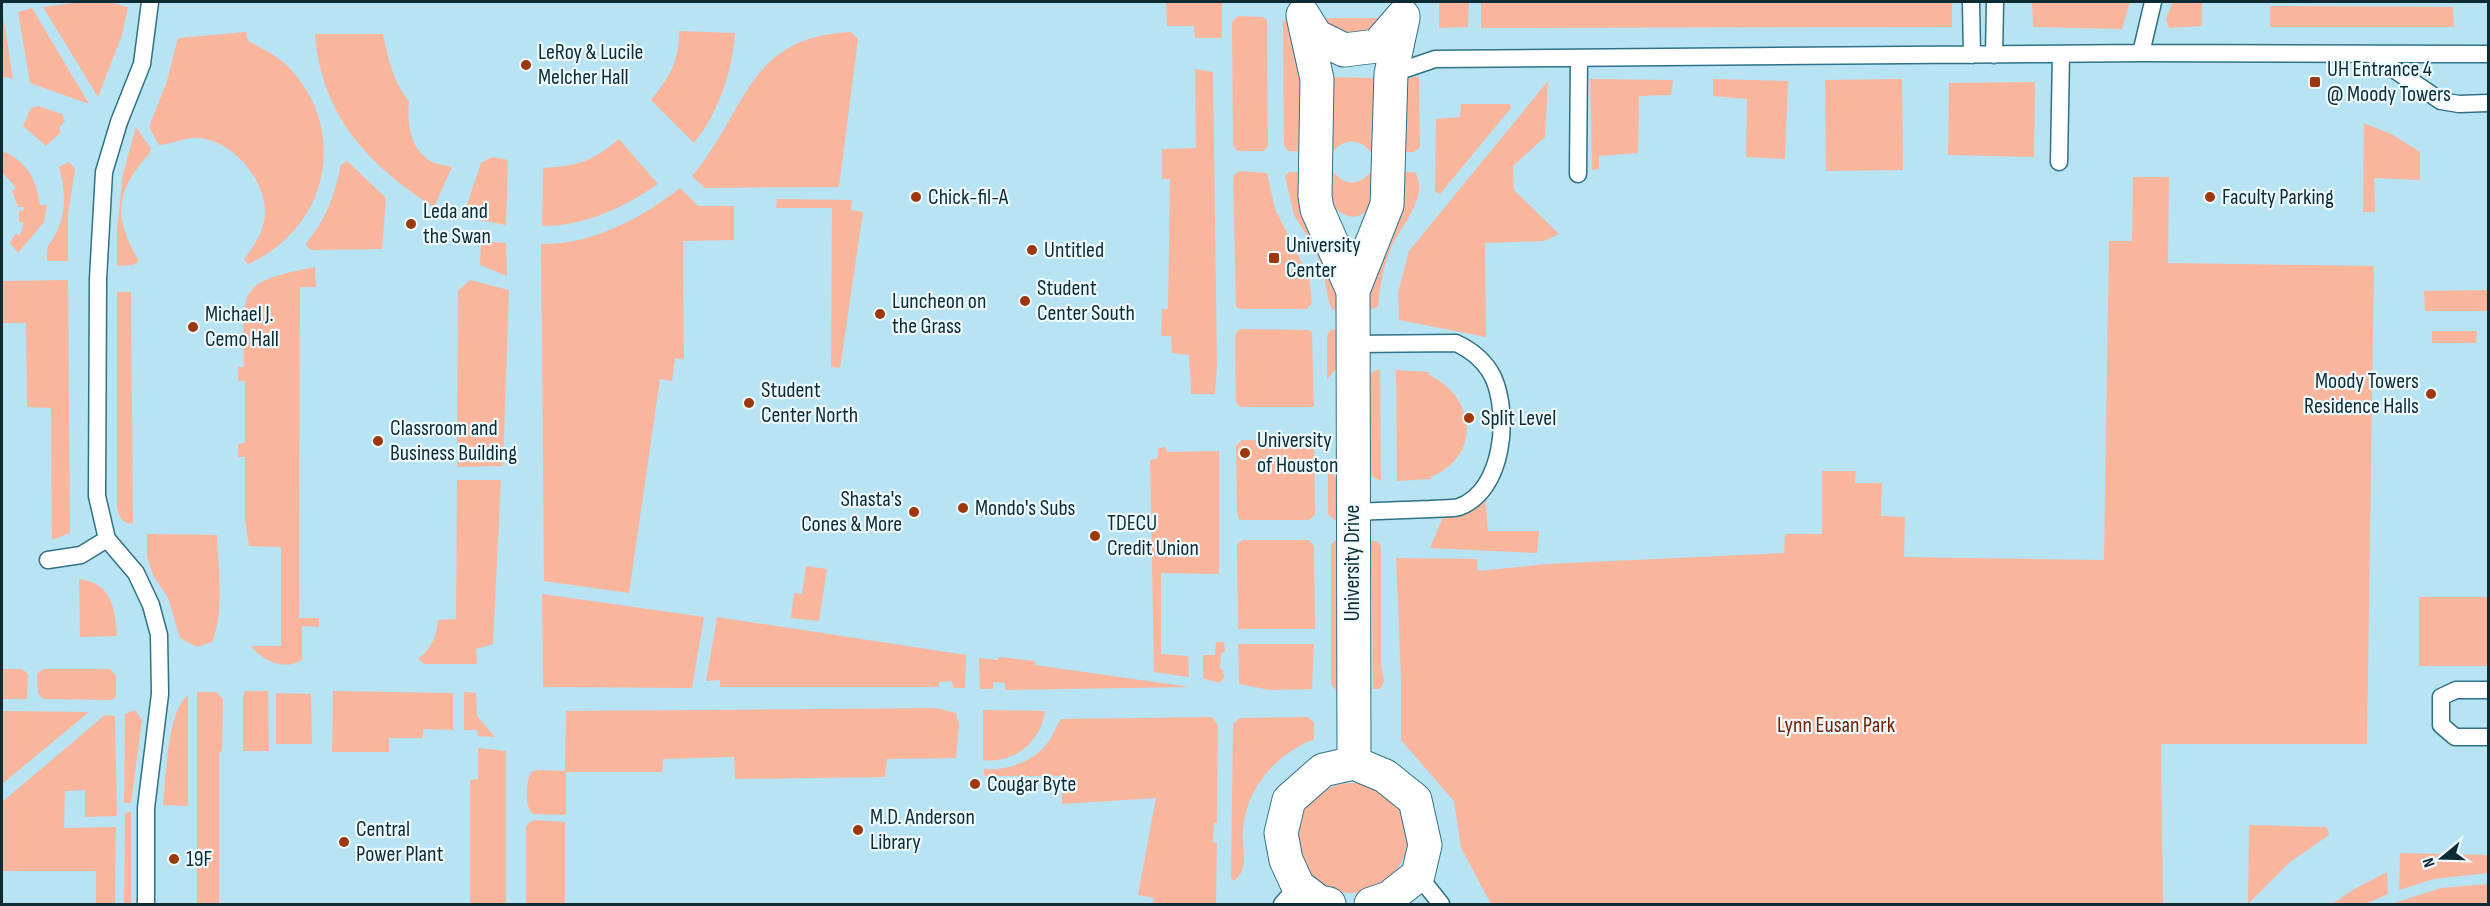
<svg xmlns="http://www.w3.org/2000/svg" width="2490" height="906" font-family="'Sofia Sans Condensed',sans-serif">
<style>
.built{fill:#b8e3f2}
.green{fill:#fab59d}
.lines{fill:none;stroke-linecap:round;stroke-linejoin:round}
.service-casing{stroke:#2f7285;stroke-width:19}
.minor-casing{stroke:#2f7285;stroke-width:35}
.service{stroke:#fff;stroke-width:16}
.minor{stroke:#fff;stroke-width:33}
.poi-dot{fill:#9d370c;stroke:#edfafe;stroke-width:2}
.labels{text-anchor:middle;dominant-baseline:central;stroke-width:4.5;stroke-linejoin:round;paint-order:stroke}
.poi-label{font-size:22px;fill:#0e2a33;stroke:#edfafe;text-anchor:start}
.street-label{font-size:22px;fill:#0e2a33;stroke:#edfafe}
.park-label{font-size:22px;fill:#722200;stroke:#edfafe}
</style>
<rect width="100%" height="100%" fill="#cbf2ff"/>
<path class="built" d="M2,2H2488V904H2Z"/>
<path class="green" d="M83,2H108L128,7L122,35L98,97L43,7Z
M1166,2H1222V38H1195L1194,26H1167Z
M1439,2H1469L1468,27L1439,28Z
M1481,2H1952V27L1481,28Z
M2032,2H2130L2122,29L2033,27Z
M2173,2H2202V26L2169,28L2166,19Z
M2270,6L2453,7L2454,27H2270Z
M32,8L89,104L30,83L18,12Z
M2,9L13,79L2,76Z
M1238,16L1263,17L1267,20L1268,146L1264,151H1238L1233,146L1232,22Z
M1288,17L1296,34L1308,152L1288,151L1284,145L1283,22Z
M1323,18H1379L1378,27L1338,42Z
M679,31L735,33C732,72 719,112 694,143L651,100C670,76 679,63 679,31Z
M246,32L248,41C264,49 283,59 294,73C349,138 325,230 248,264L244,259C254,247 264,231 265,214C266,180 234,142 200,138C187,136 173,144 159,145L149,127L167,81L178,38Z
M851,32L858,39L839,187L705,188L692,176C748,110 746,37 851,32Z
M315,34H383C388,59 393,81 409,102C407,124 410,150 432,162C438,165 446,165 452,167L434,207C368,165 321,115 315,34Z
M1195,69L1213,72L1217,365L1215,394H1191L1189,355L1172,353L1171,336H1161L1162,309H1168L1170,179H1162V149L1196,148Z
M1326,77L1377,78L1380,152H1371C1360,139 1344,137 1333,152H1324Z
M1412,77H1419L1420,147L1414,152H1396L1404,81Z
M1590,79L1673,80L1671,95L1639,96L1638,153L1599,156V169L1592,170Z
M1713,79L1788,81L1785,159L1746,157L1747,99L1713,96Z
M1902,79L1903,170L1826,171L1825,80Z
M1548,81L1545,137L1513,166L1514,190L1559,234L1544,241L1485,243L1486,337L1399,320L1398,293L1409,251Z
M2035,82L2034,157L1948,155L1949,83Z
M1461,104H1510L1511,108L1440,194L1435,192L1436,119L1460,117Z
M38,106L62,114L65,121L59,128L61,132L46,146L23,126L31,108Z
M2364,123L2393,135L2420,152V180L2374,178L2375,212H2363Z
M136,127L151,149L149,154C115,191 113,218 139,261L133,265L117,266V231L123,174Z
M619,139L658,184C623,208 585,226 542,226L543,168C578,166 591,162 619,139Z
M2,151C26,160 37,180 40,205H47L44,222L18,253L10,243L15,234L20,235L24,223L19,222V211L24,210V207H18L12,191L16,188L2,172Z
M492,157L508,160L506,225L463,217L481,163Z
M347,161L386,198L382,249L311,250L306,246L307,242C326,220 335,194 341,165Z
M69,162L75,169L68,214V261H47C46,241 50,247 57,231C67,210 65,189 59,167Z
M1239,171L1267,173L1275,209L1309,277L1312,303L1307,309H1241L1236,307L1233,176Z
M1289,172H1308L1337,289L1339,311L1332,309L1329,303L1323,271L1314,247L1294,215L1285,176Z
M1324,172H1333C1346,186 1358,186 1371,172H1380C1380,191 1368,227 1343,214C1338,212 1333,206 1331,200C1327,192 1326,181 1324,172Z
M1415,172C1430,196 1400,227 1391,248C1383,267 1380,287 1378,307L1368,310L1370,286L1396,173Z
M2133,177H2169L2168,263L2374,266L2367,744H2161L2163,904H1491L1461,848L1454,801L1401,740V679L1396,558L1477,559L1478,571L1547,564L1784,553L1785,534H1822V471H1856L1855,483H1882L1881,516L1905,517L1904,557L2104,560L2109,241H2132Z
M680,188L698,206H734V240L683,241L684,360L675,358L672,381L660,379L629,593L544,581L541,244C592,245 642,218 680,188Z
M777,199L852,200L851,210L863,212L840,368L831,367L832,208H776Z
M481,241L506,243L507,276L480,265Z
M315,267L316,287H300L299,618H319V627L302,626V660C285,671 263,661 251,646H281V547L249,546L245,520V457H238V444L245,443V381H238V367H244C244,290 233,283 315,267Z
M68,280L70,533L52,540L51,408L27,407L26,323H2V281Z
M470,280L509,290L503,466L457,467L458,291Z
M2488,290V311H2425L2424,291Z
M117,292H131L133,524C122,523 119,517 117,507Z
M1241,329L1308,330L1312,332L1314,407H1240L1236,402L1235,339L1236,333Z
M1340,329L1339,366L1327,379V336L1330,330Z
M2432,331H2477L2476,343H2432Z
M1380,369L1381,481L1371,476L1369,472L1368,378L1372,372Z
M1396,370L1429,372V375C1476,397 1482,456 1431,477V479L1397,481Z
M1242,440L1314,441L1315,515L1309,520H1240L1237,514L1236,446Z
M1165,447L1167,452L1219,451V574L1161,573V654L1188,656L1189,677L1154,672L1150,460L1158,458V448Z
M1328,469L1340,482L1341,520H1334L1328,514Z
M457,480H501L493,644L476,649L477,664H424L418,659C431,649 437,636 438,620L456,619Z
M1485,493L1488,531H1539L1537,553L1430,548L1445,512Z
M147,534L217,535C218,569 225,610 212,642L197,647L180,638L168,598L153,575L147,557Z
M1242,540H1309L1314,546L1315,629H1238L1237,545Z
M1335,540H1341L1342,689L1336,690L1331,684V545Z
M1371,541H1377L1381,546V663L1384,682L1380,689H1373Z
M806,566L827,569L819,621L791,618L794,593L802,594Z
M79,579C112,583 115,608 117,636L80,637Z
M542,594L704,617L692,688L543,687Z
M2419,597H2488V666H2419Z
M717,617L966,655L965,688H953L952,681L939,682V687H720V680L706,681Z
M1216,642H1224L1225,652L1221,653L1220,669L1223,670L1224,678L1219,683L1203,678V655H1215Z
M1238,644H1314L1312,689L1270,690L1239,684Z
M999,657L1035,661V665L1190,687L1005,690V683L993,682V689H980L979,658L998,660Z
M2,669H22L28,674L27,699H2Z
M43,669H110L116,676V697L111,700L43,699L38,693L37,674Z
M245,691H268L269,751H243V697Z
M333,691L453,693V730L423,729V738H389V752H332Z
M197,692H216L223,699L222,751L219,752V904H197Z
M464,692L476,693L477,716L495,737L478,736L477,730H464Z
M276,693L311,694L312,744H276Z
M188,695V806L163,805C166,779 167,711 188,695Z
M936,708L956,713L959,725L956,758L887,759L885,777L735,779L734,757L663,759L662,772H566V815L533,814C524,807 526,781 531,772L538,770L565,771L566,711Z
M135,710L142,720L131,803H124L125,714Z
M983,710L1045,711C1041,742 1014,764 983,760Z
M2,711L89,712L2,784Z
M105,715L115,716L117,816L85,817V790L65,791L64,828L116,827L115,904H96V871H2V802Z
M1212,717L1218,725L1217,823H1214L1213,842L1217,843L1216,904H1152L1154,898L1138,895L1156,798L1062,804L1061,776H984V769C1008,771 1035,761 1049,741C1054,734 1056,726 1061,719Z
M1308,717L1314,723V739C1276,755 1247,786 1243,829C1241,849 1251,867 1234,881L1231,878L1233,724L1239,718Z
M478,748L506,751V904H470V780L478,779Z
M1297 838a55 55 0 1 1 110 0a55 55 0 1 1-110 0Z
M131,812V904H124L125,813Z
M535,820L565,822V904H526V827L530,822Z
M2249,825L2327,827L2329,835L2290,862L2248,904Z
M2400,853L2488,855V873L2434,879L2399,890Z
M2387,872L2388,894L2365,904H2332L2354,889Z
M2488,884V904H2391L2441,888Z"/>
<g class="lines">
<g class="service-casing">
<path id="service" d="M1971,2L1972,55
M2141,53L2153,2
M2371,54L2441,101L2459,104L2488,103
M1994,55L1995,2
M1391,74L1435,59L2141,53L2488,54
M2059,162L2061,54
M1578,174L1579,58
M1352,512C1379,511 1405,510 1431,509C1439,508 1451,509 1459,507C1504,491 1510,414 1493,377C1485,361 1471,350 1456,343L1353,344
M48,560L81,555L107,539
M2488,690H2456L2441,697V725L2455,737H2488
M1418,875L1441,904
M146,904V808L160,694L159,635L151,605L136,573L107,539L97,496L98,279L104,172L119,122L142,64L150,2
M1282,904L1298,886"/>
</g>
<g class="minor-casing">
<path id="minor" d="M1303,15L1316,36L1344,50L1377,46L1403,16
M1303,16L1317,79L1315,196L1317,209L1353,291
M1354,763L1353,291L1387,205L1391,74L1403,18
M1329,904L1319,902L1298,886L1286,860L1281,833L1289,800L1323,770L1354,763L1385,776L1415,800L1425,845L1418,875L1389,898L1371,904"/>
</g>
<use href="#service" class="service"/>
<use href="#minor" class="minor"/>
</g>
<g class="poi-dot">
<circle cx="526" cy="65" r="6"/>
<rect x="2309" y="76" width="12" height="12" rx="3"/>
<circle cx="916" cy="197" r="6"/>
<circle cx="2210" cy="197" r="6"/>
<circle cx="411" cy="224" r="6"/>
<circle cx="1032" cy="250" r="6"/>
<rect x="1268" y="252" width="12" height="12" rx="3"/>
<circle cx="1025" cy="301" r="6"/>
<circle cx="880" cy="314" r="6"/>
<circle cx="193" cy="327" r="6"/>
<circle cx="2431" cy="394" r="6"/>
<circle cx="749" cy="403" r="6"/>
<circle cx="1469" cy="418" r="6"/>
<circle cx="378" cy="441" r="6"/>
<circle cx="1245" cy="453" r="6"/>
<circle cx="963" cy="508" r="6"/>
<circle cx="914" cy="512" r="6"/>
<circle cx="1095" cy="536" r="6"/>
<circle cx="975" cy="784" r="6"/>
<circle cx="858" cy="830" r="6"/>
<circle cx="344" cy="842" r="6"/>
<circle cx="174" cy="859" r="6"/>
</g>
<g class="labels">
<g class="poi-label">
<text x="538" y="52">LeRoy &amp; Lucile<tspan x="538" dy="25">Melcher Hall</tspan></text>
<text x="2327" y="69">UH Entrance 4<tspan x="2327" dy="25">@ Moody Towers</tspan></text>
<text x="928" y="197">Chick-fil-A</text>
<text x="2222" y="197">Faculty Parking</text>
<text x="423" y="211">Leda and<tspan x="423" dy="25">the Swan</tspan></text>
<text x="1286" y="245">University<tspan x="1286" dy="25">Center</tspan></text>
<text x="1044" y="250">Untitled</text>
<text x="1037" y="288">Student<tspan x="1037" dy="25">Center South</tspan></text>
<text x="892" y="301">Luncheon on<tspan x="892" dy="25">the Grass</tspan></text>
<text x="205" y="314">Michael J.<tspan x="205" dy="25">Cemo Hall</tspan></text>
<text x="2419" y="381" text-anchor="end">Moody Towers<tspan x="2419" dy="25">Residence Halls</tspan></text>
<text x="761" y="390">Student<tspan x="761" dy="25">Center North</tspan></text>
<text x="1481" y="418">Split Level</text>
<text x="390" y="428">Classroom and<tspan x="390" dy="25">Business Building</tspan></text>
<text x="1257" y="440">University<tspan x="1257" dy="25">of Houston</tspan></text>
<text x="902" y="499" text-anchor="end">Shasta's<tspan x="902" dy="25">Cones &amp; More</tspan></text>
<text x="975" y="508">Mondo's Subs</text>
<text x="1107" y="523">TDECU<tspan x="1107" dy="25">Credit Union</tspan></text>
<text x="987" y="784">Cougar Byte</text>
<text x="870" y="817">M.D. Anderson<tspan x="870" dy="25">Library</tspan></text>
<text x="356" y="829">Central<tspan x="356" dy="25">Power Plant</tspan></text>
<text x="186" y="859">19F</text>
</g>
<g class="street-label">
<text transform="translate(1352 563) rotate(-90)">University Drive</text>
</g>
<g class="park-label">
<text x="1836" y="725">Lynn Eusan Park</text>
</g>
</g>
<rect width="2490" height="906" fill="none" stroke="#0e2a33" stroke-width="6"/>
<g transform="translate(2442 858) rotate(251)" stroke="#edfafe" stroke-width="4.5" paint-order="stroke">
<path d="M0-4.5L10 22L0 15L-10 22Z" fill="#0e2a33"/>
<text y="-9" font-size="16" font-weight="bold" text-anchor="middle" fill="#0e2a33">N</text>
</g>
</svg>
